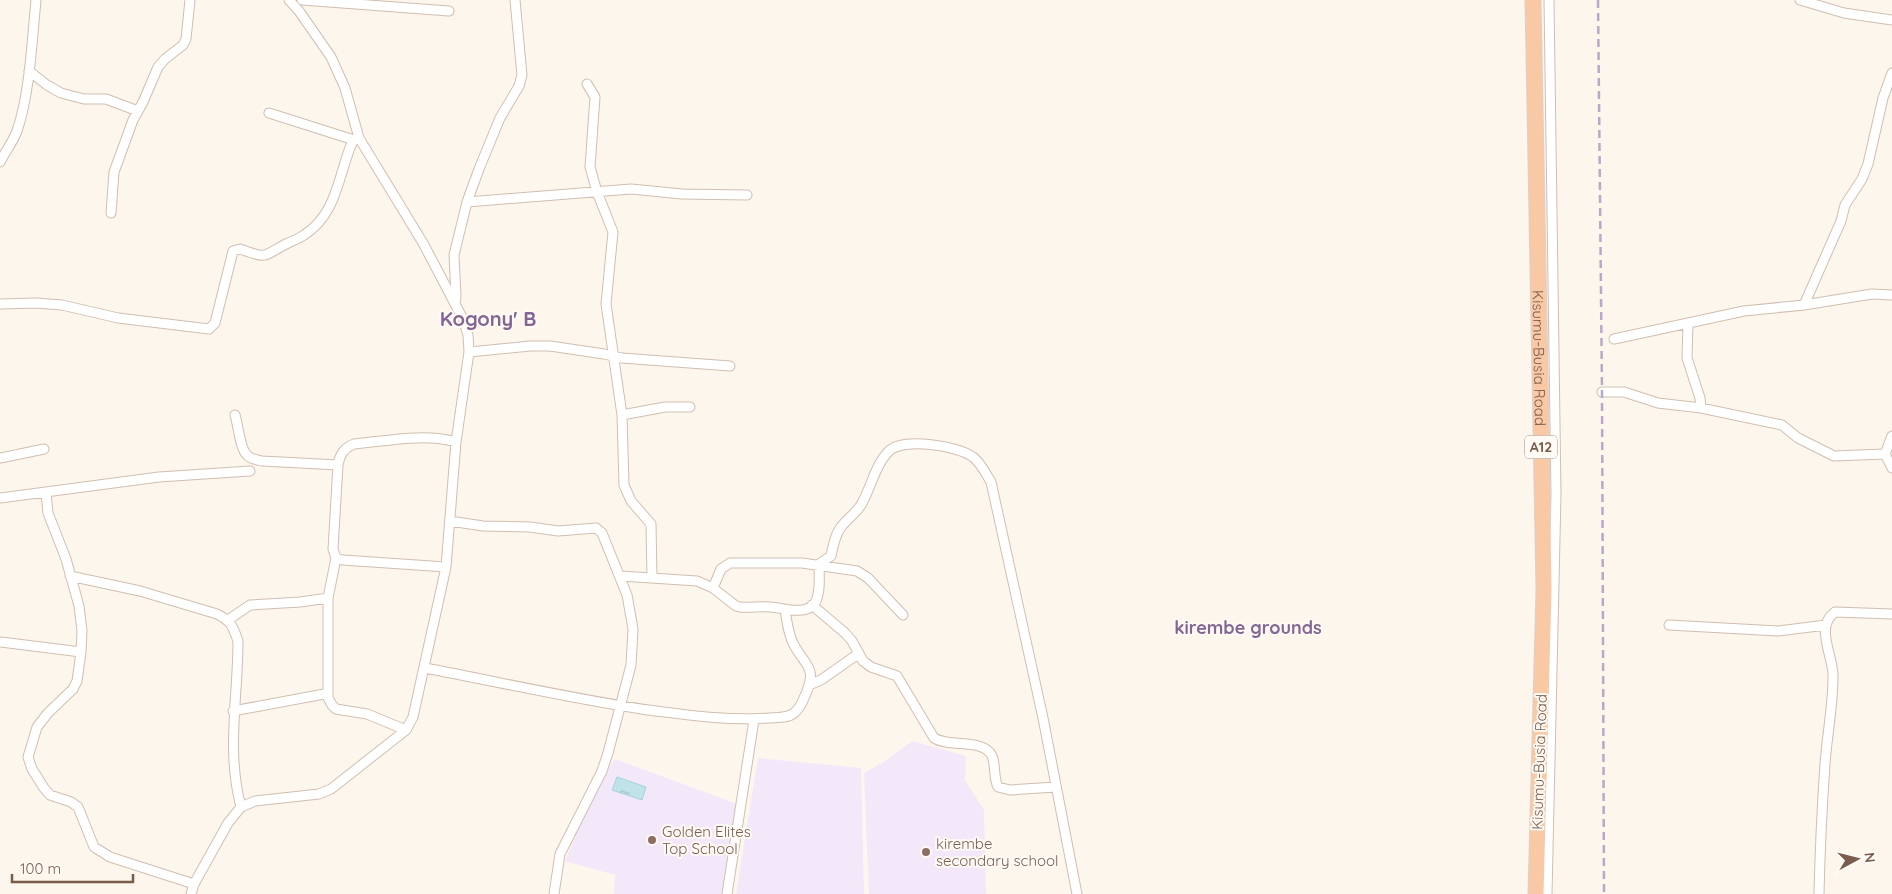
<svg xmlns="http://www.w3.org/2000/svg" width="1892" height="894" font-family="Quicksand,sans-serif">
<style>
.education{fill:#f3e8fa}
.water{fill:url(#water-ripples);stroke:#a5d3da}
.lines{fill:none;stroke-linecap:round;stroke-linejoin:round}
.minor-casing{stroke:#d1beb0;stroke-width:11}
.trunk-casing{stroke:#dad1cd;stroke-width:17}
.minor{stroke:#fff;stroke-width:9}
.trunk{stroke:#f9c8a4;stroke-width:15}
.rail{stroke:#b9a8c9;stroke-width:2.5;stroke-dasharray:8 5;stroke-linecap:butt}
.education-dot{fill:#8d6e63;stroke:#fffaf3;stroke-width:2}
.labels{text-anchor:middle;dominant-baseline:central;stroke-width:4;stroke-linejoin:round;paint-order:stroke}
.shield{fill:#fffaf3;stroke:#a28b7f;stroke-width:1}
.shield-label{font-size:14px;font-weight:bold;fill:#7a5c4d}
.street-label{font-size:15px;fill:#7a5c4d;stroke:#fffaf3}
.education-label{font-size:15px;fill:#785e54;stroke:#fffaf3;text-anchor:start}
.quarter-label{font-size:18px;font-weight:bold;fill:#846695;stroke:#fffaf3}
.district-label{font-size:20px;font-weight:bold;fill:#846695;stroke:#fffaf3}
</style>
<defs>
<pattern id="water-ripples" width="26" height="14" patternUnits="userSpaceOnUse" patternTransform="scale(1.25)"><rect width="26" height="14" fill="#bfe3e8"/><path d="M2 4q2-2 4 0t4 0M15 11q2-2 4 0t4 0" fill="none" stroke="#a0bbbe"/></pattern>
</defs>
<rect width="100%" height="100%" fill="#fdf6ec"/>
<path class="education" d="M912,741L966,756L965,780L984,810L986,894H869L864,773L887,760Z
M758,758L861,768L864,894H736Z
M615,759L737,804L722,894H614L615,875L565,861L592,796Z"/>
<path class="water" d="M617,777L646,787L642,800L612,790Z"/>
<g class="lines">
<g class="minor-casing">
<path id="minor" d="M302,0L449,11
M1800,0L1844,13L1892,20
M29,71L47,85L61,93L84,99H106L138,111
M587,84L595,97L590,167L597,192L613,232L606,304L622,415L624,485L631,501L651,524L652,578
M269,113L354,140
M0,162C5,152 13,142 17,131C30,93 32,40 36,0
M467,202L631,189L682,194L747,195
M111,213L114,172L133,120L143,102L158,67L165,59L183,45L186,39L190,0
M0,304L36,303L62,305L118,318L209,329L215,323L233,251L240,249C268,259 261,257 286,244C292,241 298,239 304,235C336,215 338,178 351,145L354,140L359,138
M455,304L456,296L454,255L467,202L479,169L500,118L519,86L522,75L515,0
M1804,305L1841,221L1845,205L1862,179L1868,164L1883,98L1892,73
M1688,324L1687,358L1700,398L1701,408
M1614,339L1744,311L1804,305L1872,294L1892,295
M469,352L530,346H550L604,354L622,358L730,366
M1602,392H1624L1658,403L1701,408L1782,425L1798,438L1834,456L1885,454
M235,415C238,424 240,449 247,455C250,459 257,460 262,461L338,465
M622,415L665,407H690
M1892,436L1885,454L1892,468
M0,458L44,449
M46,493L48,513L66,559L79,606L82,631L81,652L77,681L73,689L48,713L37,727L28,757L32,769L44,788L50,795L71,802L78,807L94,847L110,857L194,884
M0,498L159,477L250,471
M450,521L483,526L530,527L558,531L596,528L602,533L627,595L633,629L631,665L608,753L602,771L560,854L554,894
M446,567L343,560L336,558L333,549L338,465C340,454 344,448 354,444C387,441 424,433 456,442
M70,576L140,591L217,614C231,621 233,626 238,641C238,698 226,750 241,807
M621,576L697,581L713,588L736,606L740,607C750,608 761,606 771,607C783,608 806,616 815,603C821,593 819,575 819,564L831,556C833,546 835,535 841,527C847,519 856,513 861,505C871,488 875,465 889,451C903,437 959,446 973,457C981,463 986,474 991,482L1043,718L1077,894
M713,588L721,569L730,563H802L857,571L868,578L903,615
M812,605L845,633L852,641L863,661L871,667L897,676L934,738C950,748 984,738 992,756C996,765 993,777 998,787L1010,790L1056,787
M228,620L250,605L300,602L328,598
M1669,625L1778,631L1826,625
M1,642L81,652
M425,668C499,682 573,699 648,710C688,715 727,721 768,718C776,717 787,719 794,713C798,710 802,703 804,698C819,666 805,667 793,643C788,633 787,621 785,610
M809,685L821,680L858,654
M328,698V598L336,558
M233,711L324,694L327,696L332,705L336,709L367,714L406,730
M191,894L194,884L228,823L241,807L255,801L319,794L331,789L406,730L413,717L446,567L456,442L469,352L468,335L463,319L423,243L359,138L345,88L331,57L299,11L289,0
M727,894L754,720
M1547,894L1556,494L1549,0
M1819,894C1820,851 1822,807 1825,764C1827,735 1833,706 1833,677C1834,657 1814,627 1835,612L1892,614"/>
</g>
<g class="trunk-casing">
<g id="trunk">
<path id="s1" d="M1533,0L1544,589L1536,894"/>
</g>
</g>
<use href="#minor" class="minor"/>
<use href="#trunk" class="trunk"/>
<path class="rail" d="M1598,0L1602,392L1604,894"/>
</g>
<g class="education-dot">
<circle cx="652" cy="840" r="5"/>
<circle cx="926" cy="852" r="5"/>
</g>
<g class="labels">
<rect class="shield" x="1525" y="435.5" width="32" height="23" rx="4"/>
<g class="shield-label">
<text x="1541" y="447">A12</text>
</g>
<g class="street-label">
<text stroke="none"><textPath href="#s1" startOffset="358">Kisumu-Busia Road</textPath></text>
<text transform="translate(1539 762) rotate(-88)">Kisumu-Busia Road</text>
</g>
<g class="education-label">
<text x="662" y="831">Golden Elites<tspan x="662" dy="17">Top School</tspan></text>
<text x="936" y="843">kirembe<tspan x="936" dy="17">secondary school</tspan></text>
</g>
<g class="quarter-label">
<text x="1248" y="627">kirembe grounds</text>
</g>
<g class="district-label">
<text x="488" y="318">Kogony' B</text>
</g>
</g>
<g transform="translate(1857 859) rotate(83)" stroke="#fffaf3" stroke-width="4" paint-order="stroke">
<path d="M0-4L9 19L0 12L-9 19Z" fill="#7a5c4d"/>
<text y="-8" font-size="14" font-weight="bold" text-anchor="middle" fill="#7a5c4d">N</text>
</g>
<path d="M12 874v8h121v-8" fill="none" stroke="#7a5c4d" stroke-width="2.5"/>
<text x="20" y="874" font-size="15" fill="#7a5c4d" stroke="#fffaf3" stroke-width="4" paint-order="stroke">100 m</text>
</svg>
